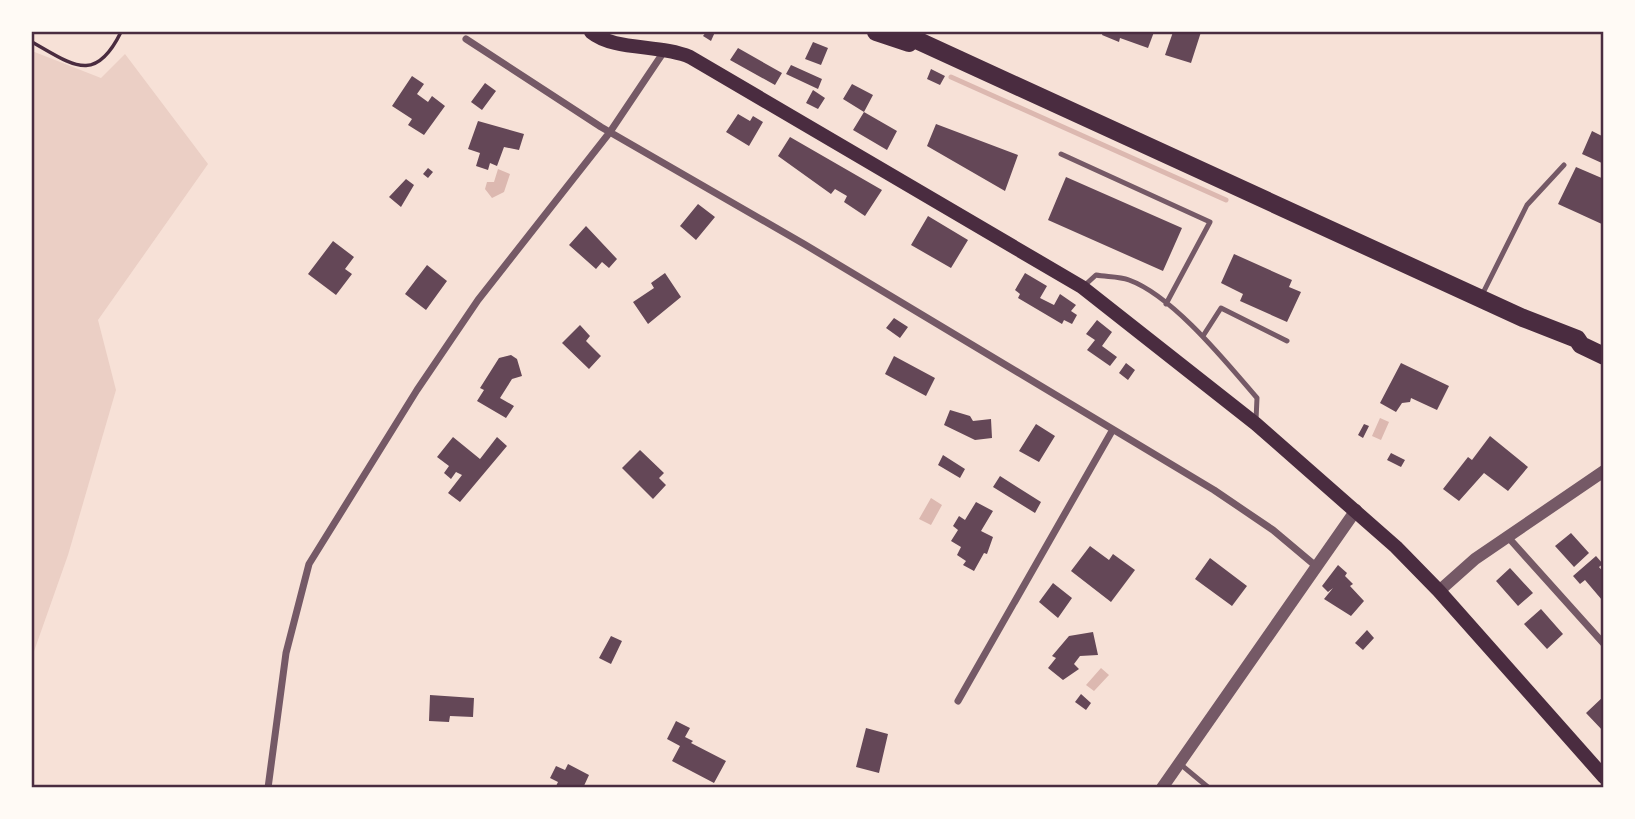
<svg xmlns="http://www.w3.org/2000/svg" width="1635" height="819" font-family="'Times New Roman',serif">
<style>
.green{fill:#ebcfc5}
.water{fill:#dcb8b0}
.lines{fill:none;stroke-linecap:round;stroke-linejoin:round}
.stream{stroke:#dcb8b0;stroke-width:5}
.building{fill:#644757}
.path{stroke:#4a2c40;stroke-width:3.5}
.service{stroke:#755966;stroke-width:5}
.minor{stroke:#755966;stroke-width:7}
.tertiary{stroke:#755966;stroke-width:12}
.secondary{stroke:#4a2c40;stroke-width:14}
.primary{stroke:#4a2c40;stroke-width:18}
.neatline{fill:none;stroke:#4a2c40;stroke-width:2.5}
</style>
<rect width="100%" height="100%" fill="#f7e1d7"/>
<path class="green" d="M32,51L101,78L125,54L208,164L98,320L116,390L68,555L32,657Z"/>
<path class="water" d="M498,169L510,174L504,192L492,198L485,189L487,182H494Z
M1380,418L1389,422L1381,440L1372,436Z
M931,498L942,505L931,525L919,519Z
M1101,668L1109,675L1094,691L1086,685Z"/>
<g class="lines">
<path class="stream" d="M951,77L1226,200"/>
</g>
<path class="building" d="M706,32H715L711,41L703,36Z
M1103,32H1154L1148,48L1120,38L1119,42L1102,35Z
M1173,32H1201L1191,63L1165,55Z
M813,42L828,48L821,65L805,59Z
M738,48L782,73L775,85L730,60Z
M791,65L822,79L818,89L786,74Z
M931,69L945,76L940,85L927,79Z
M412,76L424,84L417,94L428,102L432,96L445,106L424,135L408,125L412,119L392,106Z
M485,83L496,91L482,110L471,102Z
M852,84L873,95L864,112L843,99Z
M813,90L825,98L818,109L806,103Z
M864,112L897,131L887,150L853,130Z
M738,114L750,121L753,116L763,122L749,146L726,132Z
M478,121L524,134L519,150L504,147L497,166L490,163L488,170L476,166L480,153L468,149Z
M936,124L1018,155L1005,191L927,146Z
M1592,131L1604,137V164L1582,154Z
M790,137L882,190L865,216L844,202L847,196L835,189L831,194L778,156Z
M1576,167L1604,179V225L1558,204Z
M428,168L433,172L428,178L423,174Z
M1066,177L1182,228L1163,271L1048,220Z
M406,179L414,185L401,207L389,197Z
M698,204L715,217L696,240L680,226Z
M928,216L968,240L951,268L911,245Z
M586,226L617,259L609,268L602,262L596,269L569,245Z
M333,241L354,257L345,269L352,274L336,295L308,274Z
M1234,254L1292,280L1289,287L1301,292L1287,322L1240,301L1243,294L1221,283Z
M427,265L447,281L426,310L405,294Z
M665,273L681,297L648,324L633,302L654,288L651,283Z
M1025,273L1047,286L1040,298L1054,305L1060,294L1076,305L1071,311L1077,315L1072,324L1064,320L1062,324L1018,298L1020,294L1015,290Z
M894,318L908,327L900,338L886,328Z
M1097,320L1112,332L1102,346L1117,357L1110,366L1087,350L1095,340L1086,334Z
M580,325L590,336L586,341L601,356L589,369L562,343Z
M511,355L517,359L522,376L512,379L500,398L514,406L506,418L477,401L484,390L480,388L499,358Z
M894,356L935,378L926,396L885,374Z
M1126,363L1135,370L1128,380L1119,373Z
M1401,363L1449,386L1437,410L1411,398L1410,402L1402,403L1396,412L1380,403Z
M950,410L970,416L973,421L991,419L992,438L975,440L944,425Z
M1036,424L1055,436L1039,462L1019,451Z
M1364,424L1369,426L1363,438L1358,435Z
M1490,436L1528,467L1508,491L1484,473L1459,501L1443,489L1468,457L1472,460Z
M453,437L480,459L497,437L507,446L460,502L448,493L462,475L456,472L451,479L444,473L449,466L437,457Z
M640,450L664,473L659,478L666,485L653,499L622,468Z
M1391,453L1405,460L1401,467L1387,460Z
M943,455L965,469L960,478L938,465Z
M1000,476L1041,502L1035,513L993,487Z
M976,502L993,511L981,531L993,537L987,554L984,553L974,571L963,565L966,561L957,555L961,547L951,541L958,530L953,526L959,516L965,520Z
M1571,533L1589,553L1574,567L1555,546Z
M1090,546L1109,560L1113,554L1135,570L1111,602L1071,571Z
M1596,556L1603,564L1599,567L1604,573L1602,600L1585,580L1580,584L1573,576Z
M1210,558L1247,586L1232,606L1195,579Z
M1338,565L1347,573L1345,576L1353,584L1350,586L1364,601L1351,616L1324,599L1333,588L1328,592L1322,586Z
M1510,568L1533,593L1518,606L1496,581Z
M1053,583L1072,598L1058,618L1039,602Z
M1541,609L1563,634L1547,649L1524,624Z
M1367,630L1374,638L1363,650L1355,643Z
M1093,632L1098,655L1080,656L1074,664L1079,669L1063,680L1048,668L1056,658L1052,656L1069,636Z
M611,636L622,641L611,664L599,658Z
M1081,694L1091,703L1086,710L1075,702Z
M430,695L474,698L473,717L450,716L449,722L429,721Z
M1604,696V732L1586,713Z
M676,721L690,728L685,737L693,741L691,743L726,761L714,783L672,761L680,746L667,739Z
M866,728L888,734L879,773L856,767Z
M568,764L589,775L583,788H555L558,782L550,778L556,766L565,770Z"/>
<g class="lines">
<path class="path" d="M32,42C73,65 95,85 121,32"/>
<path class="service" d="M1061,154L1210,222L1166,304
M1085,285L1096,275C1106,277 1119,276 1129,280C1173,296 1226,362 1257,398L1256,420
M1482,295L1527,205L1564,165
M1203,336L1221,308L1287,341
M1179,763L1209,788"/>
<path class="minor" d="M466,39L601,127L804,244L1214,490L1273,530L1317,567
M1507,536L1604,644
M958,701L1112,431
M268,788L286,653L309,564L417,390L478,300L610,132L665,50"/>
<path class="tertiary" d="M1439,591L1475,559L1604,471
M1162,788L1356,510"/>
<path class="secondary" d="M591,32C614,51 660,44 690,57L1082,287L1256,424L1396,547L1439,591L1604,777"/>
<path class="primary" d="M876,32L909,43
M899,32L1523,318L1577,339L1581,345L1604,356"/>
</g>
<rect width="1635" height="819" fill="none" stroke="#fffaf5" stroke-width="66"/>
<rect x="33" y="33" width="1569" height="753" class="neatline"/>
</svg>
